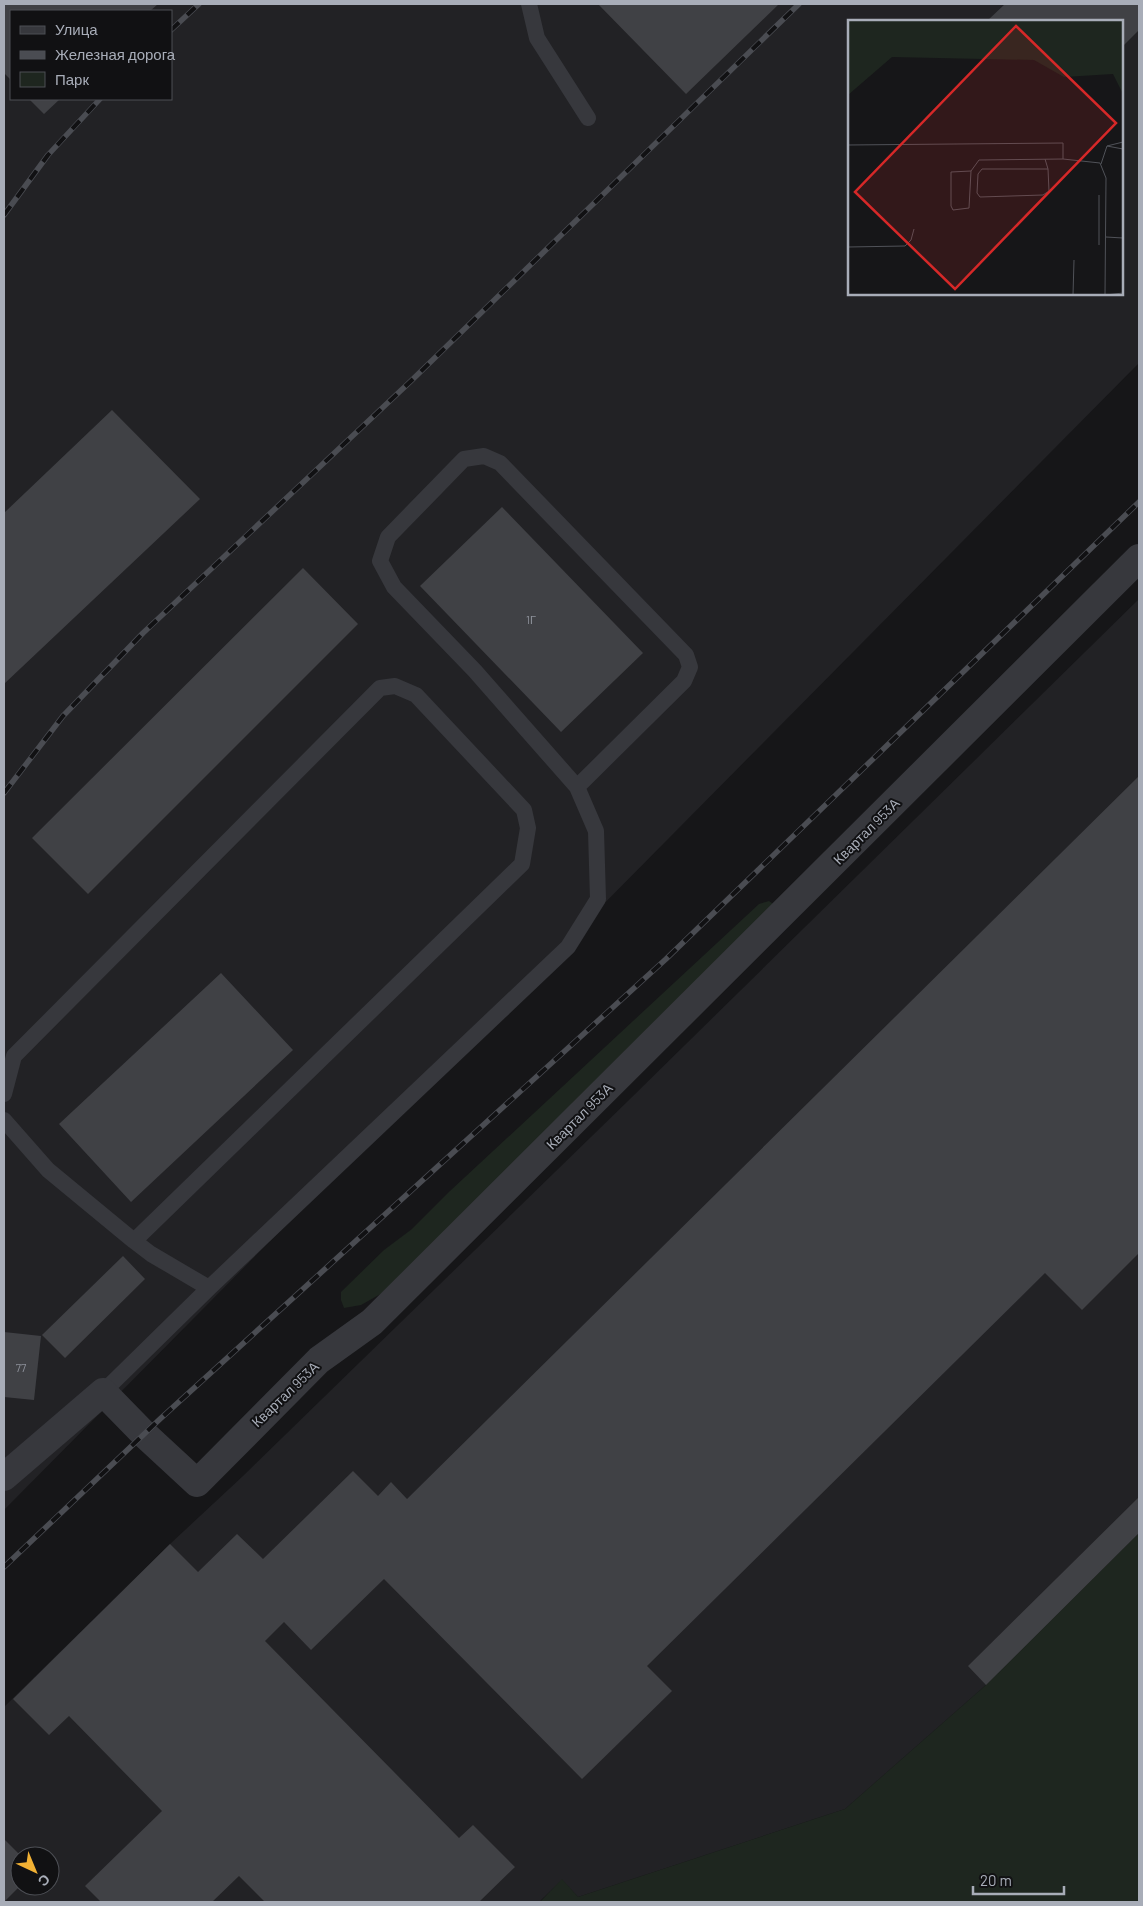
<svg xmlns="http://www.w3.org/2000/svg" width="1143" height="1906" font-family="Barlow,sans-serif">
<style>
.built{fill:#222225;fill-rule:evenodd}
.green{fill:#1e261f}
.building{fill:#404145}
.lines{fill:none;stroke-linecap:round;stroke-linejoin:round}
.service{stroke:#37383d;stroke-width:16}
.minor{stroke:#37383d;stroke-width:28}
.rail-casing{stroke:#4a4c52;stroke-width:5.5}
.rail{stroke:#111113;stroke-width:4;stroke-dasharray:11;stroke-linecap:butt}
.labels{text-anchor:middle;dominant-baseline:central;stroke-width:4;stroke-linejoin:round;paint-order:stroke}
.number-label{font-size:11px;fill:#8e929b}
.street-label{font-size:14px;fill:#a8adb8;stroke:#111113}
.inset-road{fill:none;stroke:#505258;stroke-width:1}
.view{fill:#d62828;fill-opacity:0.15;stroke:#d62828;stroke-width:2.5}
.inset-edge{fill:none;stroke:#a8adb8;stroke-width:2.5}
</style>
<rect width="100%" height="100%" fill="#161618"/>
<path class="built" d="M4,4H1139V363L4,1510ZM11,11H171V99H11ZM849,21H1122V294H849Z
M1139,599V1533L986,1685L845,1809L578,1897L562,1880L539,1902H4V1707L170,1544L243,1476L629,1100ZM20,1856H50V1886H20Z"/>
<path class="green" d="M769,901L776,906L384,1292L361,1305L344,1308L341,1300V1292L384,1250L412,1229L450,1191L759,904Z
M1139,1533V1902H540L562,1879L578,1897L845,1809L986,1685Z"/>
<path class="building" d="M4,4H158L150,11H11V80L4,73Z
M598,4H779L686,94Z
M1005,4H1139V30L1122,47V21H987Z
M29,99H60L44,114Z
M112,410L200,499L4,684V513Z
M502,507L643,653L561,732L420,586Z
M303,568L358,624L88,894L32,838Z
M1139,776V1253L1082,1310L1045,1273L647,1666L672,1691L582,1779L384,1579L311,1650L284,1622L265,1641L459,1838L473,1825L515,1867L479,1902H265L239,1876L212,1902H101L85,1886L162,1811L69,1716L49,1735L13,1699L170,1544L198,1572L237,1534L263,1559L353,1471L378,1496L391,1482L407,1499Z
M221,973L293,1050L131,1202L59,1124Z
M123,1256L145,1279L65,1358L42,1335Z
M4,1332L41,1336L34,1400L4,1397Z
M1139,1497V1533L986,1685L968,1666Z
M4,1839L20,1855V1886L4,1902Z"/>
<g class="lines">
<path class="service" d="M529,4L537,38L588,118
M4,1094L14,1056L380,688L395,686L416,695L524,810L528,828L522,864L134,1241
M4,1120L48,1170L134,1241L151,1254L209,1288
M103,1392L209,1288L568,947L598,899L596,831L577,787L475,671L394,587L380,561L388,537L464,459L484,456L500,463L686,655L690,667L684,681L577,787"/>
<path class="minor" d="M4,1477L103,1392L144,1434L197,1483L319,1360L372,1322L1139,558"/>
<g class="rail-casing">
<path id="rail" d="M171,30L199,4
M4,215L48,155L100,99
M4,793L63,716L143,633L412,380L799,4
M4,1567L160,1419L666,959L1139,502"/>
</g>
<use href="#rail" class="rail"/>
</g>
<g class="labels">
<g class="number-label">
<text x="531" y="619">1Г</text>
<text x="21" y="1367">77</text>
</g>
<g class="street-label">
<text transform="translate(866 831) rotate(-45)">Квартал 953А</text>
<text transform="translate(579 1116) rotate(-45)">Квартал 953А</text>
<text transform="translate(285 1394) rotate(-44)">Квартал 953А</text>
</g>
</g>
<g transform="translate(848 20)">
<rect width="275" height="275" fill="#161618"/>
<path d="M0,0H275V74L265,54L216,57L186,40L44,37L0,75Z" fill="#1e261f"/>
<path class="inset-road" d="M0,125L215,123V139L252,143L258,158L257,275M259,126L275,122M197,139L200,149L201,171L195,175L132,177L129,173L130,154L134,149H200M253,144L259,126L275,129M123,151L103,152V186L105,190L121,188L123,151L131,140L215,139M251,175V225M258,217L275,218M0,227L57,226L63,220L66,209M225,275L226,240M258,275L275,273"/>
<path class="view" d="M168,6L268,103L107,269L7,172Z"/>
<rect width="275" height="275" class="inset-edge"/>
</g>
<rect width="1143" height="1906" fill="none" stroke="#a8adb8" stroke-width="10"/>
<rect x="10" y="10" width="162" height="90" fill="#111113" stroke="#4d4f55"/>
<rect x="20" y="26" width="25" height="8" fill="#37383d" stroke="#4d4f55"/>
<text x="55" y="35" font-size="15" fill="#a8adb8">Улица</text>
<rect x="20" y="51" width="25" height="8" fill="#4a4c52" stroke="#4d4f55"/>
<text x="55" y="60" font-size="15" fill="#a8adb8">Железная дорога</text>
<rect x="20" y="72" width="25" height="15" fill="#1e261f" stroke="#4d4f55"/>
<text x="55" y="85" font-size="15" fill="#a8adb8">Парк</text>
<g transform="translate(35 1871) rotate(136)"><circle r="24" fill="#111113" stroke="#4d4f55"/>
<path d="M0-4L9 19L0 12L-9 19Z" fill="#f2b134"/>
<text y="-8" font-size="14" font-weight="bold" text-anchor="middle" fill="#a8adb8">С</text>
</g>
<path d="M973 1886v8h91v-8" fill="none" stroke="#a8adb8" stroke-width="2.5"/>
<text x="980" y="1886" font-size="15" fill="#a8adb8" stroke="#111113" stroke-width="4" paint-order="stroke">20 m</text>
</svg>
